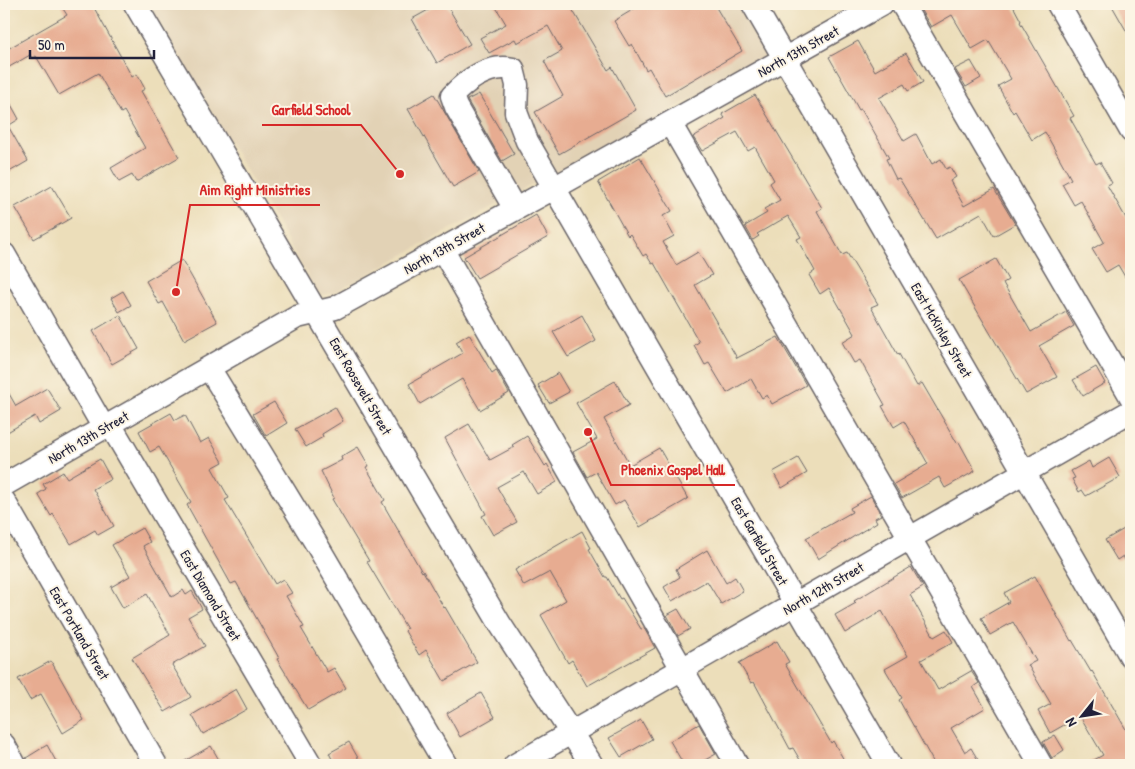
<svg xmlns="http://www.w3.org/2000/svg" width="1135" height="769" font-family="'Patrick Hand',sans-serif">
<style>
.built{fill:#e2d2b5}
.building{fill:#e7ac91}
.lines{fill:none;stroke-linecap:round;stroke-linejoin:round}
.minor-casing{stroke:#696467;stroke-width:25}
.minor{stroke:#fff;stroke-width:22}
.labels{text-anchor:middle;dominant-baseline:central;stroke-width:4;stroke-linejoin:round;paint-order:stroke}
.street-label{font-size:14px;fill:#22223b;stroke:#fcf5e5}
.leader{fill:none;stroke:#d62828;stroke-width:2}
.callout-dot{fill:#d62828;stroke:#fcf5e5;stroke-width:2}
.callout-label{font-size:15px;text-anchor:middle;font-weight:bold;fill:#d62828;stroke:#fcf5e5;stroke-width:4;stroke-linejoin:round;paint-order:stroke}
</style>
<rect width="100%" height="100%" fill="#fcf5e5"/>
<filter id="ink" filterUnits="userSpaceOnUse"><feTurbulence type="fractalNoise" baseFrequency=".02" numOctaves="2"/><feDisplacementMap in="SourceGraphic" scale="10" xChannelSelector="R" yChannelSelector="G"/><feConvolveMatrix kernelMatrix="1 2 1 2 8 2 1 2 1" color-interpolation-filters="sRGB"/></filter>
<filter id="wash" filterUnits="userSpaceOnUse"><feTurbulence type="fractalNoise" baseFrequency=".0096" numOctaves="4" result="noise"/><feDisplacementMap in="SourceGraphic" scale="20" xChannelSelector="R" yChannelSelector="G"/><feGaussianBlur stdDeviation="1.12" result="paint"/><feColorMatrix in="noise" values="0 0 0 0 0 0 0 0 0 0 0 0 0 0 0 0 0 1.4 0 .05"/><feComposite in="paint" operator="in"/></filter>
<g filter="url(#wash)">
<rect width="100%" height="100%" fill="#ecdeba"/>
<path class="built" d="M149,4H742L766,46L767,52L765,59L333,293L322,295L316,290Z"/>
<g id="blocks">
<path class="building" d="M60,4H92L132,77L137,74L145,89L141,91L179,157L136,182L132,175L119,182L111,168L145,148L124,111L121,113L98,73L59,95L36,56L32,58L30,55L4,70V51L67,15Z
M439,4H446L470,44L437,63L412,19Z
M494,4H569L608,70L612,67L636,110L559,154L535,112L563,96L544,61L562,51L548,26L517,43L515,39L489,53L480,38L506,24Z
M631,4H714L742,51L665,96L649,68L646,70L632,44L629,46L614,21L634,9Z
M929,4H1012L1021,21L1020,22L1074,116L1070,118L1096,164L1100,162L1112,183L1107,185L1131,227V287L1118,265L1106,272L1092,249L1104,242L1081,201L1074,205L1062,184L1071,179L1045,132L1032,140L1015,111L1013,113L998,86L1011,79L988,40L972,49L952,15L931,27L920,9Z
M1111,4H1131V39Z
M858,41L875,71L906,53L923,82L908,91L904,84L879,98L904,141L916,134L932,164L941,159L946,169L950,167L956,177L950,181L964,206L994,189L1015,224L994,236L981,213L936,239L899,178L896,179L886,159L889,158L861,109L859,110L829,57Z
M971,61L981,78L966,87L955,69Z
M4,92L19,119L8,126L28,161L4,175Z
M434,94L479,172L453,187L408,109Z
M479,94L514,154L502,161L467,100Z
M755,95L822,208L817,211L842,255L847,253L878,304L871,307L898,355L899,354L917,386L922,383L957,443L959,442L975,471L945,488L939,477L902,498L894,484L928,464L904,421L894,427L882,406L885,405L860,360L854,363L842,342L855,334L829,288L820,294L809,275L815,271L797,239L801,237L788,216L757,234L759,236L753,240L745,226L767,213L764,209L780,200L770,183L774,180L755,147L748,151L737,132L702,151L693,137L725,118L722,114Z
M640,157L672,211L663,216L674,236L663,242L676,265L698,252L712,275L695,285L737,358L778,337L806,385L772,404L767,395L762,398L751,379L727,393L709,363L705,365L694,345L699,342L654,263L652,264L646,254L643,256L630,234L628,236L598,182Z
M52,186L71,218L34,239L15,207Z
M536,215L548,237L477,278L464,257Z
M996,259L1008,280L1003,283L1031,332L1066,312L1074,326L1039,346L1057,377L1026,394L959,280Z
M182,260L217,322L184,340L163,302L159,304L146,281Z
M123,291L131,305L119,312L111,298Z
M120,315L139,349L112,364L93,331Z
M582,315L596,341L568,357L553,332Z
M469,334L492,373L496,370L509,393L480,410L462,379L420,404L409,384L463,353L456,342Z
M1096,367L1105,383L1083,396L1073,380Z
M558,373L569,392L549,403L538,385Z
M615,381L629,405L604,419L630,465L659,448L688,499L640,527L624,500L615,505L596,472L587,477L573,452L597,439L576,403Z
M4,385L16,406L47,388L61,411L39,424L35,416L4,434Z
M274,402L287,423L266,436L253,414Z
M335,407L343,421L322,434L323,437L306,447L295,429Z
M171,413L175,420L185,415L200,443L209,438L223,462L212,468L229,498L225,500L275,584L283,579L292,593L286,596L304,627L301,628L327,672L334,668L346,688L308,710L277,659L279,658L236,582L231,584L221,566L187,505L191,502L159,447L150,452L139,431Z
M469,424L490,460L514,447L512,445L527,436L545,466L547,464L557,482L537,494L524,472L497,487L517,522L493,535L482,516L486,514L445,438Z
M358,447L369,466L366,467L385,500L382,502L422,572L423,571L444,608L445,607L477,662L444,681L426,650L419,655L405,631L407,629L367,562L369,561L332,499L334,498L321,471L342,460L341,457Z
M798,458L807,473L782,488L773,472Z
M1109,458L1120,477L1086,496L1082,490L1079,492L1072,479L1075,478L1071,471L1089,461L1092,468Z
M100,459L111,479L93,489L114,526L98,535L95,530L71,544L53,514L51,516L38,494L46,489L43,484L63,472L67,478Z
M871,496L881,515L875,518L877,522L818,559L806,538L852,512L850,508Z
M1131,525V571L1123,556L1117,560L1105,540Z
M142,528L150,542L143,546L172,597L183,590L186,595L192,591L202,609L188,617L205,646L172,665L191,697L165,712L132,658L170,635L147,594L123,608L111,587L130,576L112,545Z
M582,531L591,548L589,549L605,577H607L620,599L622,598L641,629L644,628L655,648L587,686L572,660L568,663L541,615L566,600L550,572L524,586L515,570Z
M707,550L726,583L735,577L743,591L721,604L707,581L672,601L664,587L680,577L676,569Z
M911,567L923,587L910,595L934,637L946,630L953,642L921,660L938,690L971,671L979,683L973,687L985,708L951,728L965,752L971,748L981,765H935L899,700L902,698L885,669L908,656L882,611L845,633L835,615L856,603L854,601Z
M1035,576L1071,641L1072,640L1091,672L1092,671L1131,738V765H1085L1103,755L1080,716L1050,733L1038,711L1051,704L1028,665L1036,661L1013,622L990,635L981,618L1009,602L1004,593Z
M678,609L690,629L678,636L667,615Z
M777,641L789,662L785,664L831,743L833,741L844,760L836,765H803L793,748L790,749L754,682L751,683L739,663Z
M51,661L84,720L63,733L41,694L30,700L18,679Z
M236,689L247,709L203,734L192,715Z
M481,693L495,717L460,737L447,713Z
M641,720L652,739L621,757L609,738Z
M699,724L716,754L696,765H684L670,741Z
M1055,735L1064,750L1052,758L1043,742Z
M349,742L362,765H335L329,753Z
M47,745L58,765H28L26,758Z
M211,746L222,765H178Z"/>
</g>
</g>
<g filter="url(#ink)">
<use href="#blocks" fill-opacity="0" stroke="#696467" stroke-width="1"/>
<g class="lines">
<g class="minor-casing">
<path id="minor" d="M135,4L500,624L592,765
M753,4L1131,657
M902,4L1131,397
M1058,4L1131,131
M670,123L1041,765
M515,209L456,107L452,96C468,79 489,64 513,69L517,85L516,112L527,141L889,765
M442,249L737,765
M4,254L104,428
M209,368L317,545L446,765
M110,424L311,765
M4,485L297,317L335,308L554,188L882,4
M4,501L156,765
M4,745L15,765
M515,765L1131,411"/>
</g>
<use href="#minor" class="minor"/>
</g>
</g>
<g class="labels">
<g class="street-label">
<text transform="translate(798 51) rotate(-29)">North 13th Street</text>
<text transform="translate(444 248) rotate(-29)">North 13th Street</text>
<text transform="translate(942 330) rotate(60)">East McKinley Street</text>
<text transform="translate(361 386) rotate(60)">East Roosevelt Street</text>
<text transform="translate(88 437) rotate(-30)">North 13th Street</text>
<text transform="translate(760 541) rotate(60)">East Garfield Street</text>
<text transform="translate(823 588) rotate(-30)">North 12th Street</text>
<text transform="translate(211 595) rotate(59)">East Diamond Street</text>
<text transform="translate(80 633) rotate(60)">East Portland Street</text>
</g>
</g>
<path class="leader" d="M400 174L361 125H262M176 292L190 205H320M588 432L611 485H735"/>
<g class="callout-dot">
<circle cx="400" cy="174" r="5"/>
<circle cx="176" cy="292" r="5"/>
<circle cx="588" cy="432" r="5"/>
</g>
<g class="callout-label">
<text x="311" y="115">Garfield School</text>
<text x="255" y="195">Aim Right Ministries</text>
<text x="673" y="475">Phoenix Gospel Hall</text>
</g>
<rect width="1135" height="769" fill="none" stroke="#fcf5e5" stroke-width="20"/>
<g transform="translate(1082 716) rotate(240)" stroke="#fcf5e5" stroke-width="4" paint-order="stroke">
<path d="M0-4L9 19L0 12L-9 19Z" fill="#22223b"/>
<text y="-8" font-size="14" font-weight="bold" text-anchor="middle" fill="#22223b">N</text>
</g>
<path d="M30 50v8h124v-8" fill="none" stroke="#22223b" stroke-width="2.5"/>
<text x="38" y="50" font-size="15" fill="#22223b" stroke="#fcf5e5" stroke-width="4" paint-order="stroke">50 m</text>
</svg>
